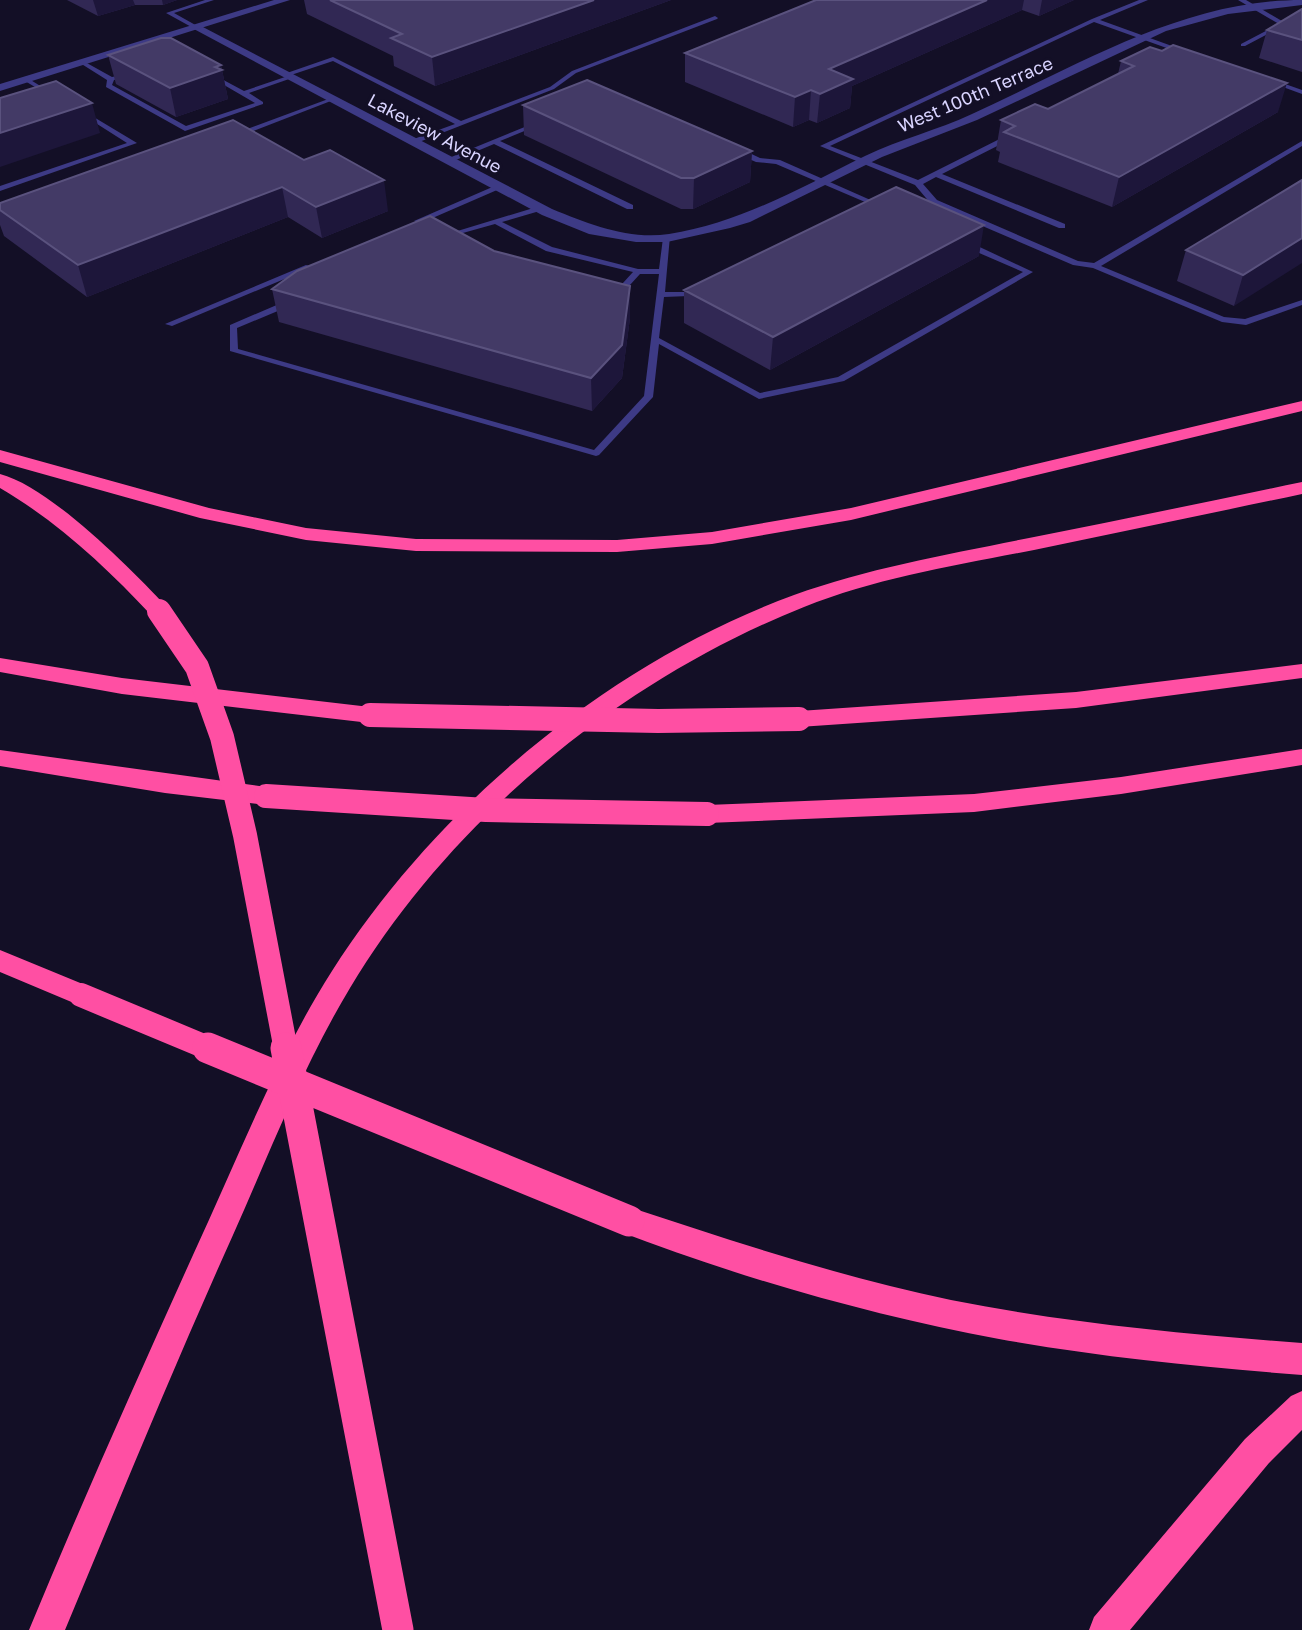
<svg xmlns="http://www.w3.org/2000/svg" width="1302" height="1630" font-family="'Golos Text',sans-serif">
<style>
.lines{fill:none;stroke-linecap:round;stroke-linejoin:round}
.service{fill:#3d3a85;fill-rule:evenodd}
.minor{fill:#3d3a85;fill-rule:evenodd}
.tertiary{fill:#3d3a85;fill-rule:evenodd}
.motorway{fill:#ff4fa3;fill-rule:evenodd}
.motorway-bridge-far1{stroke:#ff4fa3;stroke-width:24}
.motorway-bridge{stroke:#ff4fa3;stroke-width:31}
.wall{fill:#312854}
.shaded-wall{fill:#1d163a}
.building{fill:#433a66;stroke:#5a527e;stroke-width:2}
.labels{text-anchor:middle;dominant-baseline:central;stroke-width:6;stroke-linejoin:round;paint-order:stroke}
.far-street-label{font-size:18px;fill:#d9d4ff;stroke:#130f26}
</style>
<rect width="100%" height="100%" fill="#130f26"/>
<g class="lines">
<path class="service" d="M205,0H214L174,13L199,27V29H195L166,13Z
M1139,0H1148L1100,20L1183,50V52L942,174L1065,224V228H1059L936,177L923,184L937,200L1078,261L1094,263L1302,141V146L1101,266L1224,317L1245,319L1302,300V305L1246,325L1222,322L1093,268L1073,265L931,204L915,185L820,146L1092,19ZM1094,22L1175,51L918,180L830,146Z
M1238,0H1246L1287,24L1245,46H1241V44L1279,24Z
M715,16L718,18L717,19L576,73L554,89L414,144L410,142L411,140L455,124L333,61L291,75L292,78L249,93L263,102V104L185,131L106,87L107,80L80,63L85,62L112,77L129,73V75L114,80L112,85L186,126L255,103L212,78V76H216L244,91L285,77L284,74L333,57L461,121L550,87L572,71Z
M25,79H29L55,95L50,96L25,81Z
M1271,79L1302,90V94L1269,82L1268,81Z
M331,98L336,99L238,137L231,135Z
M83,113H87L137,143L0,191V186L127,143L83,115Z
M537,122L539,123V125L500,141L633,205V209H627L494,144L451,162L444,160Z
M735,149H741L760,158L780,160L875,202L866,209H860V205L865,202L776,164L756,162L735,153Z
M497,185L504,187L421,223L414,221Z
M540,206L544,208L543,210L502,222L552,247L638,269H659L663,238L670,236L665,292H687L700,286L704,288L689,296L664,297L659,338L760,393L838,377L1023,272L963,246V242H969L1033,272L844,381L759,399L659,344L653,397L599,455L596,456L230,351V325L286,301H292V305L237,328L238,349L594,450L644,396L659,274H640L619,297H616L612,295L633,272L546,251L495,224L445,238L441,236Z
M306,265L313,267L172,326L165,324Z"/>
<path class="minor" d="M1302,0V5L1228,14L1166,31L977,120L882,157L750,222L730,228L667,242H636L589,234L542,215L192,28L201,26L552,209C589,224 628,240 669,234C740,223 802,187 865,156C900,139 938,130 972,114C1078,66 1182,0 1302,0Z"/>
<path class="tertiary" d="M274,0H290L0,91V84Z"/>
<path class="motorway" d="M1302,401V411L851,520L712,544L617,552L416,551L306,540L200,518L0,462V450L209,508L306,528L416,539L617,540L712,532L851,508Z
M0,474C50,487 130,568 166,606L170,611L166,616H152C106,567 58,522 0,488Z
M1302,482V494C1213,513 1123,531 1034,550C957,565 877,578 804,607C621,680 452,818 350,988C303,1066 270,1152 233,1235C174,1366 120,1498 65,1630H29C81,1504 137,1379 193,1255C237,1160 276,1059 332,971C438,805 609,663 794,595C869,568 950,554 1029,538C1120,520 1211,501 1302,482Z
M0,658L122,678L370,707L378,709L381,715L378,721L370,723L122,694L0,672Z
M1302,664V678L1076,708L799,727L791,725L788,719L791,713L799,711L1076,692Z
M1302,749V765L1121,794L974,812L707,823L699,820L695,814L699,808L707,805L974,794L1121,777Z
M0,750L266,787L274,790L278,796L274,802L266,805L165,793L0,766Z
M0,950L90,987L94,995L90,1003L81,1006L0,972Z
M629,1207C735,1242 841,1277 951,1300C1067,1323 1185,1334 1302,1343V1375C1201,1367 1099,1357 999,1339C870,1315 741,1278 618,1231L614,1221L618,1211Z
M1302,1391V1430L1269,1463L1130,1630H1089L1094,1617L1245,1439L1291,1396Z"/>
<path class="motorway-bridge-far1" d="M159,611L197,667L222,737L245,835L286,1050
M370,715L658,721L799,719
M266,796L486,810L707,814
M81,995L213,1050"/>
<path class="motorway-bridge" d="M208,1048L629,1221
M286,1048L398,1630"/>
</g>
<path class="wall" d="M67,0H177L163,5H135L98,16Z
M304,0H671L435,86L394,66L393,56L307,14Z
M816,0H1074L1039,16L1022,10L852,86L850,108L817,123L809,120L793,127L685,82V53Z
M1302,9V72L1259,58L1267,30Z
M108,55L221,65L228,99L176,117L116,84Z
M1121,61L1278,112L1112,207L998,162L1000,152L996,150L1001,120L1048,109L1118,74Z
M523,105L752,151L750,182L693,209H681L524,135Z
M233,120L388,211L322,238L288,217L87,297L4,236L0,225V203Z
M1302,180L1234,306L1177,281L1186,250Z
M494,251L630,286V318L622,378L592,411L279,322L272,289Z
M979,256L770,370L684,323V290Z"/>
<path class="shaded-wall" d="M93,0H133L135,5L98,16Z
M162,0H177L163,5Z
M594,0H671L435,86L432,57Z
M987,0H1024L1022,10L852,86L850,108L817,123L820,94L829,69Z
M1042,0H1074L1039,16Z
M221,65L228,99L176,117L170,88Z
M1287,83L1278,112L1112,207L1119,177Z
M811,90L809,120L793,127L795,97Z
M92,103L100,133L0,167V133Z
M752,151L750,182L693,209L694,178Z
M384,180L388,211L322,238L316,207Z
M282,187L288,217L87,297L78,265Z
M984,225L979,256L770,370L773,337Z
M1302,238V263L1234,306L1243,275Z
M630,286V318L622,378L592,411L591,378Z"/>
<path class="building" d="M330,0H594L432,57L391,38L402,34Z
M816,0H987L829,69L853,79L820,94L811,90L795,97L685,53Z
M1302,9V40L1267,30Z
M161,38H171L221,65L215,67L222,70L170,88L108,55Z
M1173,45L1287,83L1119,177L1004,132L1015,126L1001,120L1035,104L1048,109L1134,66L1121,61L1150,47L1162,51Z
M587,80L752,151L694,178H681L523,105Z
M56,81L92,103L0,133V98Z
M233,120L304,160L330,150L384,180L316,207L282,187L78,265L0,210V203Z
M1302,180V238L1243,275L1186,250Z
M896,187L984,225L773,337L684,290Z
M430,216L494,251L630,286L622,345L591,378L272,289L297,271Z"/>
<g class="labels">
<g class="far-street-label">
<text transform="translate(975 94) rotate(-23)">West 100th Terrace</text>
<text transform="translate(435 133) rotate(28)">Lakeview Avenue</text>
</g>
</g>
</svg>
